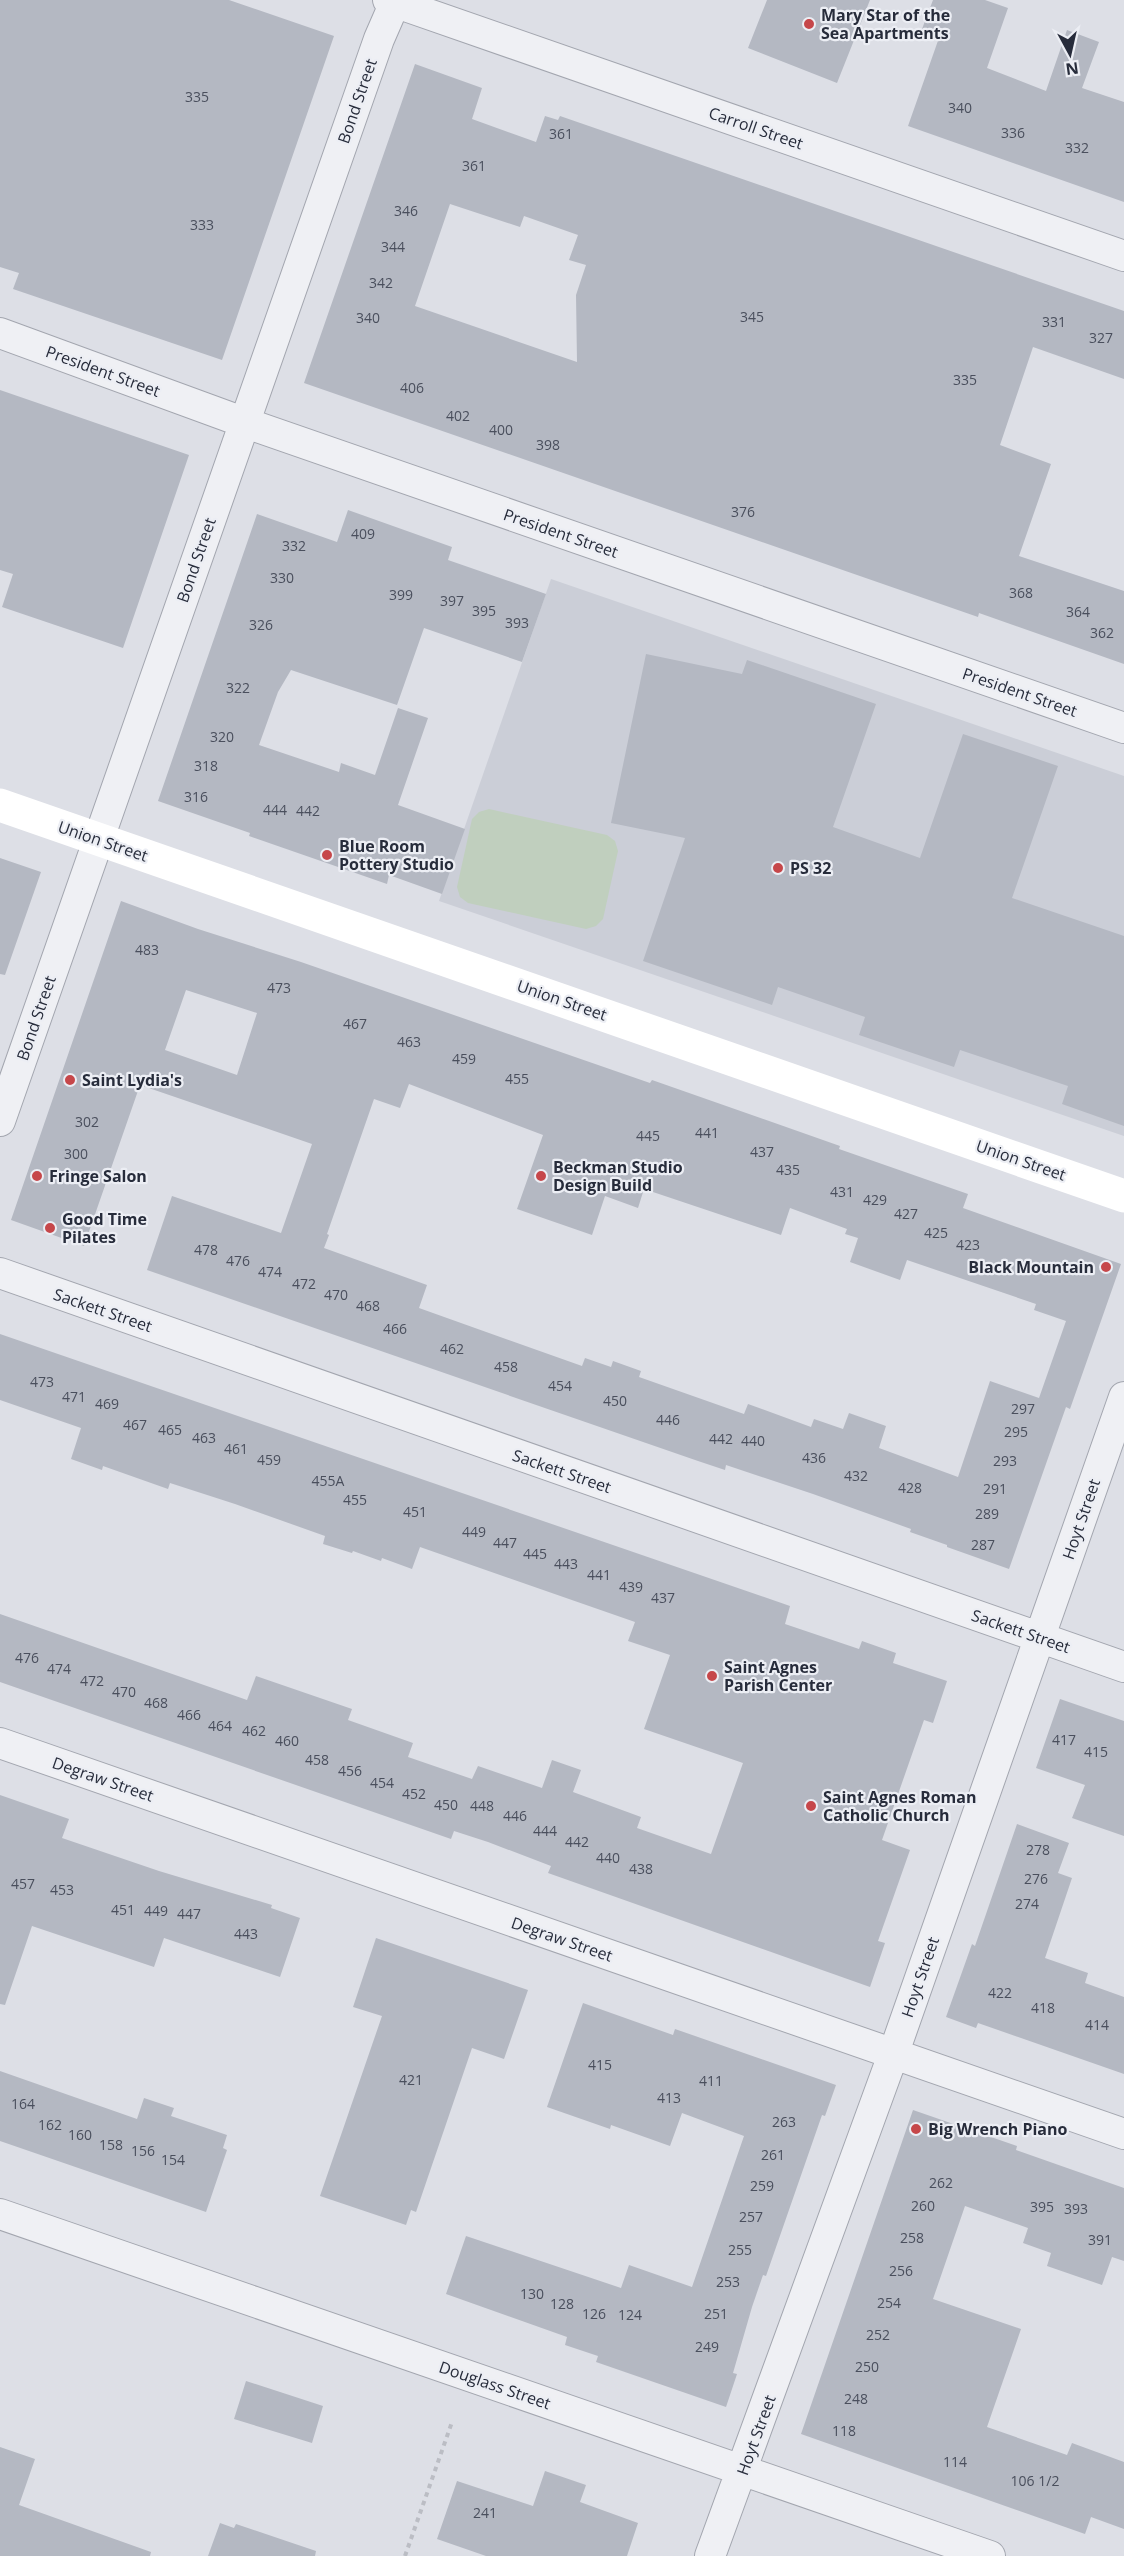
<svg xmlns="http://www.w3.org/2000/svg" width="1124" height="2556" font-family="'Open Sans',sans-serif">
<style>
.built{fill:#cbced7}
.green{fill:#c0cfbe}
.building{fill:#b4b8c2;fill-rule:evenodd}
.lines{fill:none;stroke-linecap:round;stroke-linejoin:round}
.street-casing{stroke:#a3a6af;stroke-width:32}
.path{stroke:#bbbdc4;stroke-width:4;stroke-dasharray:4.5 4.5;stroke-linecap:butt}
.street{stroke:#eff0f4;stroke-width:30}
.secondary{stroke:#fff;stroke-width:33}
.poi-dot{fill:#c6474a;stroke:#eceef4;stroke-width:2}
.labels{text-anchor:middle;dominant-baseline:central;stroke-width:4.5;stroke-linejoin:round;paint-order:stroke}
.number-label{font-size:14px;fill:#4a4f5d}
.poi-label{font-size:16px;font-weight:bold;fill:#272c3b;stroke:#eceef4;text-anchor:start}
.street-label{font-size:16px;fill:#272c3b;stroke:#eceef4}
</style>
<rect width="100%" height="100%" fill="#dddfe6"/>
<path class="built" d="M551,579L1124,776V1136L439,901Z"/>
<path class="green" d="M489,809L607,835L615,841L618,851L603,919L596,926L586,929L468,903L460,897L457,887L472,819L479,812Z"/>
<path class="building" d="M0,0H229L334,36L222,360L13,289L19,273L0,267Z
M767,0H870L837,83L748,48Z
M933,0H985L1008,8L987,68L1046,91L1067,30L1099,42L1082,88L1124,102V202L908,126L940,35L922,29Z
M415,64L482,88L472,119L536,142L545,116L558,120L560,116L1124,311V379L1033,347L1000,445L1051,464L1019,556L1124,591V664L979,613L978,617L304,383ZM450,204L520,227L524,216L578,235L569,260L586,265L576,295L577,362L415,306Z
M0,390L189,455L123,648L2,607L13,574L0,570Z
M348,510L452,547L448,560L546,594L522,662L424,628L397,705L291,670L278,692L259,745L339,772L341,763L375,775L398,708L428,718L398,805L465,829L442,894L389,875L387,884L249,836L250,833L158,801L257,514L337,542Z
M646,654L742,674L747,660L876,704L833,827L920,858L963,734L1058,766L1012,898L1124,936V1126L1062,1104L1068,1086L960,1050L954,1067L859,1035L865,1017L778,987L772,1005L643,961L685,838L611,823Z
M0,858L41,872L5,975L0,974Z
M121,901L198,929L301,962L624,1074L650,1083L652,1080L840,1146L839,1149L968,1194L963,1208L1121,1264L1070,1409L1066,1407L1009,1569L947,1547V1545L910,1532L911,1529L813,1494L726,1465L725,1470L698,1461L147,1270L172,1196L281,1233L312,1144L140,1085L84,1246L11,1220ZM186,990L257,1013L237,1075L165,1050ZM409,1084L543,1135L517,1209L592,1235L605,1196L638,1208L644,1189L781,1235L790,1208L847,1229L845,1234L858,1238L850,1262L900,1280L907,1260L1036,1304L1034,1310L1066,1321L1039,1398L990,1381L958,1477L879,1448L886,1426L849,1413L843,1429L814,1419L811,1427L748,1404L744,1414L639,1377L641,1371L613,1361L611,1367L585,1358L582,1366L419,1308L427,1285L324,1248L329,1235L327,1234L374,1099L400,1108Z
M0,1334L790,1606L785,1624L859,1649L862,1641L896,1653L893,1663L947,1681L933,1723L924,1720L882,1840L910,1850L878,1941L885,1943L870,1987L548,1873L551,1866L488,1842L454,1831L451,1839L0,1682V1614L247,1700L256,1676L352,1709L348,1720L413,1743L408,1757L472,1779L478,1766L542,1788L552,1760L581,1770L573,1792L641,1817L637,1828L711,1854L743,1763L644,1729L670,1655L628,1641L635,1622L420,1547L412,1569L382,1558L381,1561L353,1551L352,1553L323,1544L325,1536L235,1504L170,1483L168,1489L103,1466L102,1470L71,1459L81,1428L0,1400Z
M1060,1699L1124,1721V1836L1072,1818L1085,1785L1036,1768Z
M0,1795L69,1819L62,1838L159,1871L272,1905L271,1908L300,1918L280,1977L164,1938L154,1967L32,1926L5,2005L0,2004Z
M1017,1824L1069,1843L1058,1873L1072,1878L1045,1958L1088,1973L1085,1983L1124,1997V2074L978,2023L976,2028L946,2017L972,1944L975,1946Z
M376,1938L528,1990L504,2059L472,2048L416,2212L411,2210L406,2225L320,2196L382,2016L353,2007Z
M583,2003L673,2035L675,2029L836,2085L825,2116L822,2115L766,2276L763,2275L752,2307L733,2373L737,2374L726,2407L596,2362L598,2356L565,2345L567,2337L446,2294L466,2236L621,2288L629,2265L692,2287L744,2136L682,2113L670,2146L611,2125L610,2129L547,2107Z
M0,2071L137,2119L144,2098L174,2108L171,2116L227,2135L223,2148L227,2150L206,2212L0,2141Z
M913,2110L1017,2146L1016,2150L1124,2188V2261L1112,2257L1102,2285L1047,2266L1051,2253L1023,2243L1028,2228L965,2206L933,2299L1021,2329L987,2427L1067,2455L1072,2443L1124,2462V2529L1091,2517L1085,2534L801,2434Z
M246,2381L323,2406L312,2443L234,2419Z
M0,2447L35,2459L19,2505L151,2552L150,2556H0Z
M545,2471L586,2485L580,2502L638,2523L627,2556H486L437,2539L457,2481L533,2506Z
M220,2523L234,2528L236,2524L316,2551L315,2556H208Z"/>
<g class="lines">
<g class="street-casing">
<path id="street" d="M388,0L1124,256
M0,333L243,422L1124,728
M0,1121L379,39L396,0
M0,1273L1124,1667
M0,1743L1124,2134
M0,2214L990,2556
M710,2556L893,2055L1124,1397"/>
</g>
<path class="path" d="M405,2556L452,2422"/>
<use href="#street" class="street"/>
<path class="secondary" d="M0,805L1124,1196"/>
</g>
<g class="poi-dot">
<circle cx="809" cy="24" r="6"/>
<circle cx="327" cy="855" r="6"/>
<circle cx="778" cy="868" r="6"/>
<circle cx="70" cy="1080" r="6"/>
<circle cx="37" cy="1176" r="6"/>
<circle cx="541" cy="1176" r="6"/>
<circle cx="50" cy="1228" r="6"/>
<circle cx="1106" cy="1267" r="6"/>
<circle cx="712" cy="1676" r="6"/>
<circle cx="811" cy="1806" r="6"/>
<circle cx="916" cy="2129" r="6"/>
</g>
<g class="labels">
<g class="number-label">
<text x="197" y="96">335</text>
<text x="960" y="107">340</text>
<text x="1013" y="132">336</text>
<text x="561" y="133">361</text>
<text x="1077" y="147">332</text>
<text x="474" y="165">361</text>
<text x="406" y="210">346</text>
<text x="202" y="224">333</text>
<text x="393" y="246">344</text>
<text x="381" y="282">342</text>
<text x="752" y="316">345</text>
<text x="368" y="317">340</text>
<text x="1054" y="321">331</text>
<text x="1101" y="337">327</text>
<text x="965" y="379">335</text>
<text x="412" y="387">406</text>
<text x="458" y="415">402</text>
<text x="501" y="429">400</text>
<text x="548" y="444">398</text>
<text x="743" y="511">376</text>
<text x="363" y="533">409</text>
<text x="294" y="545">332</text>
<text x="282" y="577">330</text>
<text x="1021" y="592">368</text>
<text x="401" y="594">399</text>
<text x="452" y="600">397</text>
<text x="484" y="610">395</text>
<text x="1078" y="611">364</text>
<text x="517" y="622">393</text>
<text x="261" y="624">326</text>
<text x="1102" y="632">362</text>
<text x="238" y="687">322</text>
<text x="222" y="736">320</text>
<text x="206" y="765">318</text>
<text x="196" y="796">316</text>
<text x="275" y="809">444</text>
<text x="308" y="810">442</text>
<text x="147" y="949">483</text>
<text x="279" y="987">473</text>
<text x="355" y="1023">467</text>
<text x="409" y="1041">463</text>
<text x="464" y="1058">459</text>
<text x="517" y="1078">455</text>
<text x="87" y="1121">302</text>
<text x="707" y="1132">441</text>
<text x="648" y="1135">445</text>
<text x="762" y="1151">437</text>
<text x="76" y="1153">300</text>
<text x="788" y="1169">435</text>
<text x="842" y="1191">431</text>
<text x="875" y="1199">429</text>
<text x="906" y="1213">427</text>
<text x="936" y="1232">425</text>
<text x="968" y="1244">423</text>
<text x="206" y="1249">478</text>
<text x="238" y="1260">476</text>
<text x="270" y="1271">474</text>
<text x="304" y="1283">472</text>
<text x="336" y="1294">470</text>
<text x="368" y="1305">468</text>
<text x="395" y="1328">466</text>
<text x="452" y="1348">462</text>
<text x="506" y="1366">458</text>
<text x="42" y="1381">473</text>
<text x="560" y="1385">454</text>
<text x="74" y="1396">471</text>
<text x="615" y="1400">450</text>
<text x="107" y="1403">469</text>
<text x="1023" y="1408">297</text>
<text x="668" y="1419">446</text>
<text x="135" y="1424">467</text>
<text x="170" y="1429">465</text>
<text x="1016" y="1431">295</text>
<text x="204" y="1437">463</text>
<text x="721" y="1438">442</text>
<text x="753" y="1440">440</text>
<text x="236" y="1448">461</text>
<text x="814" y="1457">436</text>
<text x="269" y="1459">459</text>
<text x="1005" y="1460">293</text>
<text x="856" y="1475">432</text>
<text x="328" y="1480">455A</text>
<text x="910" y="1487">428</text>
<text x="995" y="1488">291</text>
<text x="355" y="1499">455</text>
<text x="415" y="1511">451</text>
<text x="987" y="1513">289</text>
<text x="474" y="1531">449</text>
<text x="505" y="1542">447</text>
<text x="983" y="1544">287</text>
<text x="535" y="1553">445</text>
<text x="566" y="1563">443</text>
<text x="599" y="1574">441</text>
<text x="631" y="1586">439</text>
<text x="663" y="1597">437</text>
<text x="27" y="1657">476</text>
<text x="59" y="1668">474</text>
<text x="92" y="1680">472</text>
<text x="124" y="1691">470</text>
<text x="156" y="1702">468</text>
<text x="189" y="1714">466</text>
<text x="220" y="1725">464</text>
<text x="254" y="1730">462</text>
<text x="1064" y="1739">417</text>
<text x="287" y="1740">460</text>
<text x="1096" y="1751">415</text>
<text x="317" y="1759">458</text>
<text x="350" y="1770">456</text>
<text x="382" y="1782">454</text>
<text x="414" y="1793">452</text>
<text x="446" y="1804">450</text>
<text x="482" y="1805">448</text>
<text x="515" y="1815">446</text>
<text x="545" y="1830">444</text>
<text x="577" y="1841">442</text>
<text x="1038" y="1849">278</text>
<text x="608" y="1857">440</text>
<text x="641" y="1868">438</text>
<text x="1036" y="1878">276</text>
<text x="23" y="1883">457</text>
<text x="62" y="1889">453</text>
<text x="1027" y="1903">274</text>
<text x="123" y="1909">451</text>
<text x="156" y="1910">449</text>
<text x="189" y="1913">447</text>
<text x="246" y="1933">443</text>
<text x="1000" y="1992">422</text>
<text x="1043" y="2007">418</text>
<text x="1097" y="2024">414</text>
<text x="600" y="2064">415</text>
<text x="411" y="2079">421</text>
<text x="711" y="2080">411</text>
<text x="669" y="2097">413</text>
<text x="23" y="2103">164</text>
<text x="784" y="2121">263</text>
<text x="50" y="2124">162</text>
<text x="80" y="2134">160</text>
<text x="111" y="2144">158</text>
<text x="143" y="2150">156</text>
<text x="773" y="2154">261</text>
<text x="173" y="2159">154</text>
<text x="941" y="2182">262</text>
<text x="762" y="2185">259</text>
<text x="923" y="2205">260</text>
<text x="1042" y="2206">395</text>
<text x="1076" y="2208">393</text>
<text x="751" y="2216">257</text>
<text x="912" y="2237">258</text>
<text x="1100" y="2239">391</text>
<text x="740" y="2249">255</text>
<text x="901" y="2270">256</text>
<text x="728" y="2281">253</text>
<text x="532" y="2293">130</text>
<text x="889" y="2302">254</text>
<text x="562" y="2303">128</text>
<text x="594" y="2313">126</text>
<text x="716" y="2313">251</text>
<text x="630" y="2314">124</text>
<text x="878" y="2334">252</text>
<text x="707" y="2346">249</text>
<text x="867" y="2366">250</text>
<text x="856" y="2398">248</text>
<text x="844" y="2430">118</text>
<text x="955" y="2461">114</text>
<text x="1035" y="2480">106 1/2</text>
<text x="485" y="2512">241</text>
</g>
<g class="poi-label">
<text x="821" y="15">Mary Star of the<tspan x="821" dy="18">Sea Apartments</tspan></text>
<text x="339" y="846">Blue Room<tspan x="339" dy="18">Pottery Studio</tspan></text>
<text x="790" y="868">PS 32</text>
<text x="82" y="1080">Saint Lydia's</text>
<text x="553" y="1167">Beckman Studio<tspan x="553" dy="18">Design Build</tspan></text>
<text x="49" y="1176">Fringe Salon</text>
<text x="62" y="1219">Good Time<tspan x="62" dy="18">Pilates</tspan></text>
<text x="1094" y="1267" text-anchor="end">Black Mountain</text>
<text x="724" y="1667">Saint Agnes<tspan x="724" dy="18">Parish Center</tspan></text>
<text x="823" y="1797">Saint Agnes Roman<tspan x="823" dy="18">Catholic Church</tspan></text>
<text x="928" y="2129">Big Wrench Piano</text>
</g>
<g class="street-label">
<text transform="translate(357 101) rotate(-71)">Bond Street</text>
<text transform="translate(756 128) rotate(19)">Carroll Street</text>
<text transform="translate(103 371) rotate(20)">President Street</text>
<text transform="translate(561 533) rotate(19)">President Street</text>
<text transform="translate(196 560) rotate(-71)">Bond Street</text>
<text transform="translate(1020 692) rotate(19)">President Street</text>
<text transform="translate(103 841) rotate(19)">Union Street</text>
<text transform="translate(562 1000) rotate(19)">Union Street</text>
<text transform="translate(36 1018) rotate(-71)">Bond Street</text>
<text transform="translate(1021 1160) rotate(19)">Union Street</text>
<text transform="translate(103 1310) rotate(19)">Sackett Street</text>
<text transform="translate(562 1471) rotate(19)">Sackett Street</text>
<text transform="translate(1081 1519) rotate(-71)">Hoyt Street</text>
<text transform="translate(1021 1631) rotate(19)">Sackett Street</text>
<text transform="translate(103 1779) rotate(19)">Degraw Street</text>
<text transform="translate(562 1939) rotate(19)">Degraw Street</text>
<text transform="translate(920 1977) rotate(-71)">Hoyt Street</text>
<text transform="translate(495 2385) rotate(19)">Douglass Street</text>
<text transform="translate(756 2435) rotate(-70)">Hoyt Street</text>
</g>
</g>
<g transform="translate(1070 54) rotate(172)" stroke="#eceef4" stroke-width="4.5" paint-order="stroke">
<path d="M0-4.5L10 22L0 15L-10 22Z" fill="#272c3b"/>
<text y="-9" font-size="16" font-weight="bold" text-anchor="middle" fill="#272c3b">N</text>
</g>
</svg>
